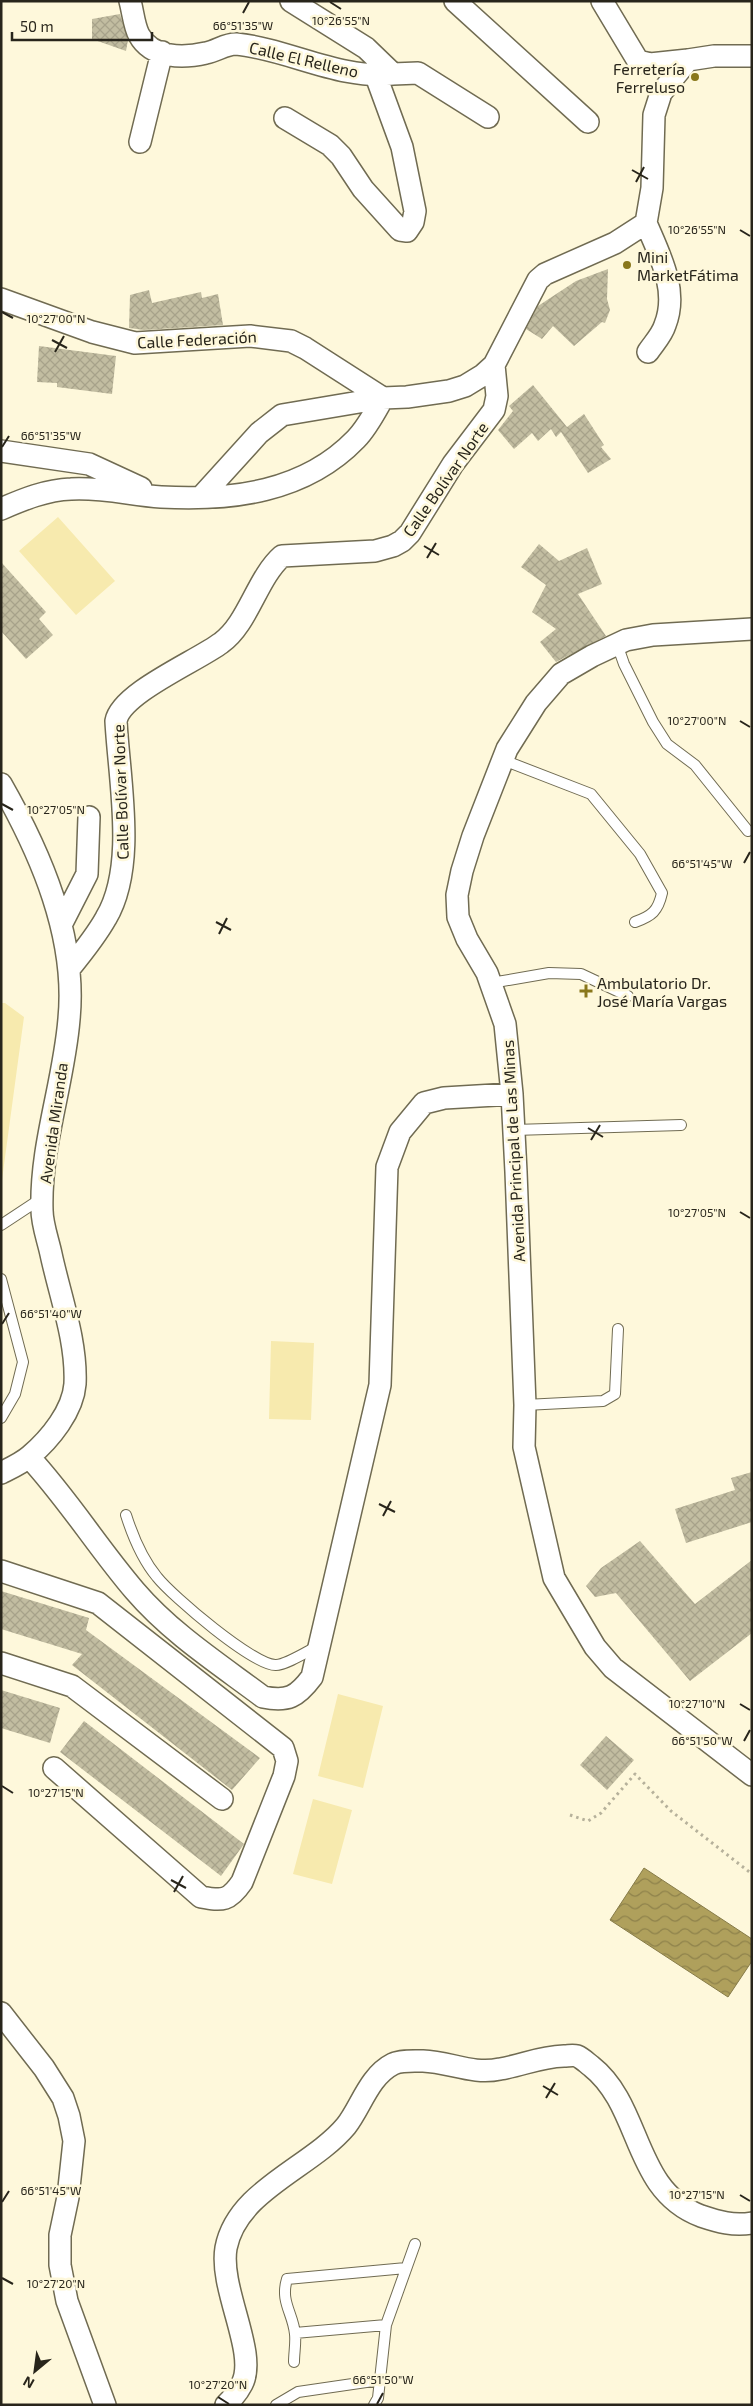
<svg xmlns="http://www.w3.org/2000/svg" width="753" height="2406" font-family="'Exo 2',sans-serif">
<style>
.green{fill:#f7eaae}
.water{fill:url(#water-waves);stroke:#867b48}
.building{fill:url(#building-cross-hatch)}
.lines{fill:none;stroke-linecap:round;stroke-linejoin:round}
.service-casing{stroke:#706b52;stroke-width:12}
.minor-casing{stroke:#706b52;stroke-width:24}
.path{stroke:#b6b19b;stroke-width:3;stroke-dasharray:2.5 4;stroke-linecap:butt}
.service{stroke:#fff;stroke-width:10}
.minor{stroke:#fff;stroke-width:21}
.ticks{fill:none;stroke:#28251b;stroke-width:2}
.poi-dot{fill:#89771b;stroke:#fef8db;stroke-width:2}
.labels{text-anchor:middle;dominant-baseline:central;stroke-width:5;stroke-linejoin:round;paint-order:stroke}
.street-label{font-size:16px;fill:#28251b;stroke:#fef8db}
.poi-label{font-size:16px;fill:#28251b;stroke:#fef8db;text-anchor:start}
.ticks-label{font-size:12px;text-anchor:middle;fill:#28251b;stroke:#fef8db;stroke-width:5;stroke-linejoin:round;paint-order:stroke}
</style>
<defs>
<pattern id="water-waves" width="16" height="10" patternUnits="userSpaceOnUse" patternTransform="scale(1.25)"><rect width="16" height="10" fill="#afa05c"/><path d="M0 5q4-4 8 0t8 0" fill="none" stroke="#8e824b"/></pattern>
<pattern id="building-cross-hatch" width="8" height="8" patternUnits="userSpaceOnUse" patternTransform="scale(1.25)"><rect width="8" height="8" fill="#c2bda1"/><path d="M0 0l8 8M0 8l8-8" fill="none" stroke="#a7a28a"/></pattern>
</defs>
<rect width="100%" height="100%" fill="#fef8db"/>
<path class="green" d="M58,517L115,581L76,615L19,551Z
M1,1003H5L24,1017L1,1187Z
M271,1341L314,1343L311,1420L269,1419Z
M338,1694L383,1706L363,1788L318,1776Z
M313,1799L352,1810L332,1884L293,1874Z"/>
<path class="water" d="M644,1868L752,1939V1961L728,1997L610,1920Z"/>
<path class="building" d="M120,14L128,40L126,51L92,39V19Z
M608,269L607,299L610,310L605,323L602,322L574,346L553,326L542,339L526,329L538,306L576,281Z
M149,290L152,303L201,292L202,298L218,294L223,325L144,330L129,328L130,295Z
M39,346L116,356L112,394L57,387V383L37,382Z
M533,385L567,427L584,414L604,445L601,447L611,459L588,473L561,432L556,437L551,429L538,441L532,433L514,449L498,430L513,411L509,406Z
M539,544L559,561L587,548L602,584L578,594L606,636L556,662L540,642L556,629L532,612L546,585L521,567Z
M1,562L46,612L39,619L53,635L26,659L1,631Z
M752,1472V1522L686,1543L675,1509L735,1490L731,1478Z
M640,1541L695,1604L752,1560V1633L690,1681L616,1593L595,1597L586,1586L601,1568Z
M1,1591L89,1618L86,1630L260,1758L232,1790L72,1665L82,1654L1,1629Z
M1,1690L60,1708L50,1743L1,1728Z
M84,1721L244,1844L221,1876L60,1752Z
M606,1736L634,1760L607,1790L580,1765Z"/>
<g class="lines">
<g class="service-casing">
<path id="service" d="M617,644L624,664L653,722L667,744L695,765L748,831
M503,760L591,794L640,854L662,893C658,911 652,916 635,922
M491,983L549,973L581,974L628,996
M514,1130L681,1125
M1,1225L42,1198
M1,1279L23,1362L15,1394L1,1418
M525,1405L603,1401L615,1394L618,1329
M126,1515C133,1537 142,1559 157,1577C172,1596 254,1666 276,1665C286,1665 308,1651 318,1646
M295,2333L386,2325
M294,2362C294,2353 296,2343 295,2334C293,2313 280,2302 287,2279L406,2268
M276,2405L298,2392L380,2380
M374,2405L378,2398L386,2325L415,2244"/>
</g>
<g class="minor-casing">
<path id="minor" d="M130,1C133,12 134,26 139,35C152,59 184,58 206,53C217,51 225,44 236,44C288,49 340,80 393,74
M291,1L366,48L393,74L418,73L488,117
M455,1L588,122
M602,1L638,61L650,64L688,60
M285,118L330,145L341,156L363,189L400,230L407,231L413,222L415,211L402,147L376,76
M140,142L162,52
M646,223C659,254 679,290 665,325C662,335 654,343 648,352
M1,299L92,332L135,343L250,336L291,341L305,348L383,398
M1,451L89,464L141,488
M201,497L259,433L282,415L383,398
M1,509C24,499 46,490 71,489C102,487 131,495 161,497C232,501 305,492 356,439C367,428 375,412 383,398L407,397L449,391L465,386L483,375L494,365L538,280L545,274L615,243L646,223L652,188L654,115L661,93L688,60L714,56H752
M752,629L653,635L626,640L592,656L561,674L536,703L507,749L473,836L462,871L457,895L458,917L467,939L487,973L505,1024L512,1094L516,1172L525,1405L524,1447L554,1578L595,1647L613,1668L752,1775
M1,784C41,854 77,937 69,1019C64,1083 40,1145 42,1210C42,1224 48,1240 51,1254C60,1296 77,1341 75,1384C73,1411 50,1439 30,1456C22,1463 11,1468 1,1473
M61,925L87,874L89,817
M70,968C83,952 96,936 106,918C137,866 119,780 116,721C121,693 197,661 221,643C248,624 257,578 282,556L375,551L393,546L402,541L410,533L453,464L494,410L497,396L494,365
M29,1457C68,1499 98,1548 135,1591C171,1633 219,1664 263,1697C288,1702 297,1697 312,1677L380,1385L387,1167L400,1132L424,1103L444,1098L512,1094
M1,1571L98,1603L283,1748L287,1761L284,1776L242,1882C229,1901 223,1901 201,1897L54,1768
M1,1663L72,1686L222,1799
M1,2013L44,2068L63,2098L69,2116L74,2141L68,2197L60,2235V2265L67,2301L105,2405
M226,2405C232,2399 238,2392 242,2384C258,2353 219,2289 226,2248C237,2190 311,2168 346,2126C361,2107 369,2076 393,2064C401,2060 414,2061 423,2061C450,2062 473,2075 500,2069C524,2065 538,2057 564,2056C568,2056 573,2055 577,2056C582,2058 587,2063 591,2066C643,2107 632,2190 701,2216C719,2222 733,2226 752,2223"/>
</g>
<path class="path" d="M570,1815L588,1821L601,1813L635,1774L671,1811L752,1874"/>
<use href="#service" class="service"/>
<use href="#minor" class="minor"/>
</g>
<path class="ticks" d="M330,2L341,9M243,13L249,2M632,170L648,179M636,182L644,167M740,230L750,236M2,312L13,318M52,340L67,348M55,352L64,336M2,447L9,436M424,546L439,555M427,558L436,543M740,721L750,727M2,804L13,810M744,863L750,852M216,922L231,930M219,934L227,918M588,1128L603,1137M591,1140L600,1125M740,1212L750,1218M2,1324L9,1313M379,1504L395,1512M383,1516L391,1501M740,1704L750,1710M744,1741L750,1730M2,1786L13,1793M171,1880L186,1888M174,1892L183,1876M543,2086L558,2095M546,2098L555,2083M740,2195L750,2201M2,2202L9,2191M2,2278L13,2284M218,2397L229,2404M377,2404L383,2393"/>
<g class="poi-dot">
<circle cx="695" cy="77" r="5"/>
<circle cx="627" cy="265" r="5"/>
<path d="M583.5 983.5h5v5h5v5h-5v5h-5v-5h-5v-5h5z"/>
</g>
<g class="labels">
<g class="street-label">
<text transform="translate(304 59) rotate(13)">Calle El Relleno</text>
<text transform="translate(197 339) rotate(-3)">Calle Federación</text>
<text transform="translate(445 479) rotate(-55)">Calle Bolívar Norte</text>
<text transform="translate(120 792) rotate(-92)">Calle Bolívar Norte</text>
<text transform="translate(53 1123) rotate(-82)">Avenida Miranda</text>
<text transform="translate(513 1151) rotate(-93)">Avenida Principal de Las Minas</text>
</g>
<g class="poi-label">
<text x="685" y="68" text-anchor="end">Ferretería<tspan x="685" dy="18">Ferreluso</tspan></text>
<text x="637" y="256">Mini<tspan x="637" dy="18">MarketFátima</tspan></text>
<text x="597" y="982">Ambulatorio Dr.<tspan x="597" dy="18">José María Vargas</tspan></text>
</g>
</g>
<g class="ticks-label">
<text x="341" y="25">10°26'55"N</text>
<text x="243" y="30">66°51'35"W</text>
<text x="697" y="234">10°26'55"N</text>
<text x="56" y="323">10°27'00"N</text>
<text x="51" y="440">66°51'35"W</text>
<text x="697" y="725">10°27'00"N</text>
<text x="56" y="814">10°27'05"N</text>
<text x="702" y="868">66°51'45"W</text>
<text x="697" y="1217">10°27'05"N</text>
<text x="51" y="1318">66°51'40"W</text>
<text x="697" y="1708">10°27'10"N</text>
<text x="702" y="1745">66°51'50"W</text>
<text x="56" y="1797">10°27'15"N</text>
<text x="51" y="2195">66°51'45"W</text>
<text x="697" y="2199">10°27'15"N</text>
<text x="56" y="2288">10°27'20"N</text>
<text x="383" y="2384">66°51'50"W</text>
<text x="218" y="2389">10°27'20"N</text>
</g>
<rect width="753" height="2406" fill="none" stroke="#28251b" stroke-width="5"/>
<g transform="translate(35 2371) rotate(209)" stroke="#fef8db" stroke-width="4" paint-order="stroke">
<path d="M0-4L9 19L0 12L-9 19Z" fill="#28251b"/>
<text y="-8" font-size="14" font-weight="bold" text-anchor="middle" fill="#28251b">N</text>
</g>
<path d="M12 32v8h140v-8" fill="none" stroke="#28251b" stroke-width="2.5"/>
<text x="20" y="32" font-size="15" fill="#28251b" stroke="#fef8db" stroke-width="4" paint-order="stroke">50 m</text>
</svg>
